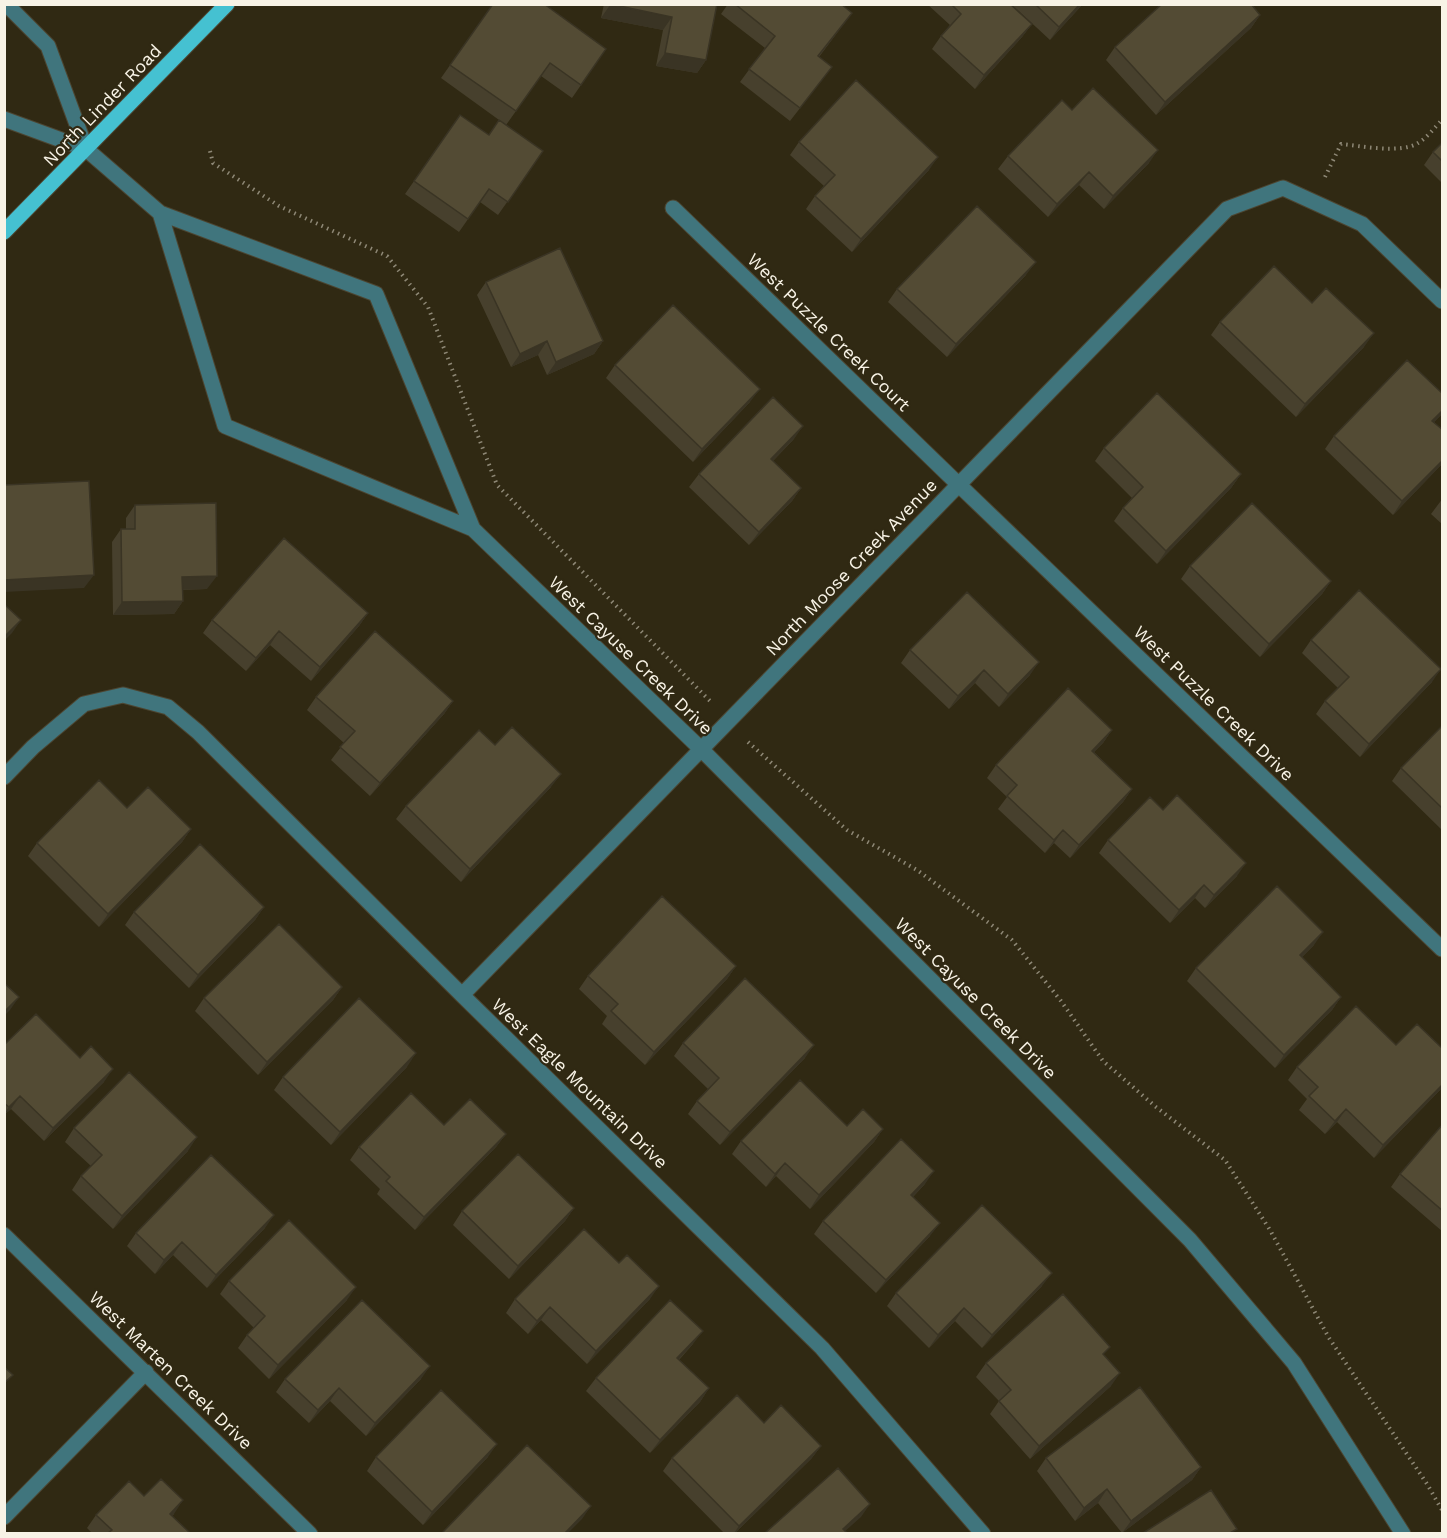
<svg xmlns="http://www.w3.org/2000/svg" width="1447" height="1538" font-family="'Work Sans',sans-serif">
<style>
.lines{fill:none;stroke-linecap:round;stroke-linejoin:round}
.minor-casing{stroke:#4c4531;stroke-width:17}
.major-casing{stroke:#4c4531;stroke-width:17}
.path{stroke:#8e8876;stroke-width:4;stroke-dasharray:1.5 4.5;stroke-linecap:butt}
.minor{stroke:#40757d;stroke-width:15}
.major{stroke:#45c1d1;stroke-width:15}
.wall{fill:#47402d}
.shaded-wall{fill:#3a3424}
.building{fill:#534b34;stroke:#3a3424;stroke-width:1.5}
.labels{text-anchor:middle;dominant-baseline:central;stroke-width:4.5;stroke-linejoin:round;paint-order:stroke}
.street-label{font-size:18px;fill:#f8f3e6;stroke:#302913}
</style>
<rect width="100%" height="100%" fill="#302913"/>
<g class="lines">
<g class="minor-casing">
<path id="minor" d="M6,4L48,46L86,149
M4,119L86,149L160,213L376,294L473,529
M673,208L958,484L1442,949
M160,213L225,426L473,529L702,750L1190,1240L1294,1363L1403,1534
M4,777L33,747L84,704L123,695L168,707L198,732L462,995L822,1348L983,1534
M462,995L1227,209L1283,188L1362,224L1442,301
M4,1235L310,1534
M4,1517L146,1372"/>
</g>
<g class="major-casing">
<path id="major" d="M4,232L227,4"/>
</g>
<path class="path" d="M210,151L213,163L279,206L387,256L428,307L497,485L710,701
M1325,177L1341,144C1361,146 1401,154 1418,143C1427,138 1435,127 1442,120
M748,742L847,830L917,870L1012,940L1061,1001L1103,1061L1156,1107L1225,1160L1270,1230L1329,1338L1427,1484L1442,1510"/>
<use href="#minor" class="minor"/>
<use href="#major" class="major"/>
</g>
<path class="wall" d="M493,4L606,49L572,98L541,76L506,125L441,78Z
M604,4H717L706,60L697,73L656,66L663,30L601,18Z
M728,4H841L852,13L819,57L822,80L790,121L740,82L765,48L721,14Z
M927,4H1010L1032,24L1022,37L975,89L932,49L941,36L950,25Z
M1011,4H1083L1050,40Z
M1260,15L1251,28L1156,115L1106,60L1115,47Z
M1072,110L1149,163L1104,209L1079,185L1048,217L998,169L1008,156Z
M460,115L489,135L543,151L498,215L480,202L459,232L405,194Z
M799,142L929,170L852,252L806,209L815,196L824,186L790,155Z
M1443,142V184L1424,165L1433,152Z
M1026,275L947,357L888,302L897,289Z
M486,282L603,341L594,354L547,375L538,355L511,367L477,295Z
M1220,322L1364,347L1296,417L1211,335Z
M615,365L750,402L693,462L606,378Z
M1443,394V413L1434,422L1443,430V463L1393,515L1325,449L1334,436Z
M794,439L773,461L801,488L792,501L749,545L689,487L699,474Z
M1104,448L1241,474L1231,488L1157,564L1114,521L1123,508L1132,498L1095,461Z
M1443,498V525L1431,514Z
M135,505L207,589L183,590V601L174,614L113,615L112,542L121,529H126V518Z
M1190,566L1331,581L1322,594L1260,657L1181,579Z
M368,613L359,626L311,681L270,645L246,671L203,633L212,620Z
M1311,640L1432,682L1360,757L1316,714L1325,701L1338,688L1302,653Z
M910,650L1030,675L999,707L975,683L949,709L901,663Z
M316,697L453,701L444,714L370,796L331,760L344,743L307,710Z
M1443,725V831L1392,781L1401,768Z
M1112,730L1103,743L1094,752L1132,789L1123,802L1070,858L1054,843L1045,853L998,809L1007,797L987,778L996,765Z
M495,745L551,787L461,882L396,819L406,806Z
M127,808L191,829L182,842L99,927L28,856L37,843Z
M1163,810L1237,876L1205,908L1195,898L1170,923L1099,853L1108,840Z
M264,907L255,920L189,988L125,925L134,912Z
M1314,945L1302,957L1341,997L1332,1010L1275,1068L1187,981L1196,968Z
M736,966L727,979L645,1065L602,1024L607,1016L579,989L588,976Z
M342,987L333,1000L258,1075L195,1011L204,998Z
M683,1043L805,1058L720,1145L688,1114L697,1101L708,1089L674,1056Z
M4,1045L104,1082L44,1141L11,1109L4,1115Z
M1396,1045L1443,1049V1087L1374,1158L1337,1122L1325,1134L1299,1110L1307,1099L1288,1080L1297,1067Z
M407,1067L331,1145L274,1090L283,1077Z
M1443,1124V1232L1391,1187L1400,1174Z
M444,1125L506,1134L496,1147L415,1230L377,1194L380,1189L350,1160L359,1147Z
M847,1126L883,1129L874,1142L810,1209L776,1176L766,1187L732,1154L741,1141Z
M74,1128L188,1151L113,1229L72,1190L81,1176L91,1166L65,1142Z
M925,1184L913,1197L930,1236L876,1293L814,1234L823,1221Z
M574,1208L565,1221L509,1279L453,1225L462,1211Z
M265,1228L207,1288L173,1255L155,1274L127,1246L136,1233Z
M229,1281L347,1300L269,1379L238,1348L247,1335L254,1328L220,1294Z
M1042,1286L982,1348L955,1321L929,1348L887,1306L896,1293Z
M515,1299H650L587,1364L541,1320L528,1334L506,1313Z
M693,1344L679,1360L709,1388L700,1402L650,1453L586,1391L596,1378Z
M1104,1356L1111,1386L1030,1459L990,1414L999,1401L976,1377L986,1363Z
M285,1379H421L366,1436L330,1401L309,1423L276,1392Z
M764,1423L821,1446L811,1459L735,1533H724L663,1471L672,1458Z
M376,1457H488L423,1525L367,1471Z
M1046,1458L1201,1467L1192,1480L1122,1533L1098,1503L1075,1521L1037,1471Z
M144,1496L174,1514L172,1516L190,1533H92L87,1528L96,1515Z"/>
<path class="shaded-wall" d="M1080,4H1083L1050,40L1059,27Z
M610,5L672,17L663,30L601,18Z
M1260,15L1251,28L1156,115L1165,102Z
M1032,24L1022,37L975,89L984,75Z
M665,53L706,60L697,73L656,66Z
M1158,150L1149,163L1104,209L1113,196Z
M938,157L929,170L852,252L861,239Z
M1089,172L1079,185L1048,217L1057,204Z
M1036,262L1026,275L947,357L956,344Z
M1374,333L1364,347L1296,417L1305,404Z
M547,341L538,355L511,367L520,354Z
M603,341L594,354L547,375L556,362Z
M760,389L750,402L693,462L702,449Z
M1443,410V413L1441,415L1423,434L1432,421Z
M803,426L794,439L762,472L771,459Z
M1443,460V463L1393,515L1402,501Z
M1241,474L1231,488L1157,564L1166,551Z
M801,488L792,501L749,545L759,532Z
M94,575L84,588L4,592V580Z
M217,576L207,589L173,590L182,577Z
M1331,581L1322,594L1260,657L1269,644Z
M183,601L174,614L113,615L122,602Z
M368,613L359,626L311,681L320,667Z
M21,620L12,633L4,641V637Z
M279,631L270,645L246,671L256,658Z
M1039,662L1030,675L999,707L1008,694Z
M1441,669L1432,682L1360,757L1369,744Z
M984,670L975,683L949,709L958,696Z
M453,701L444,714L370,796L380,783Z
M1112,730L1103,743L1083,764L1092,751Z
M561,774L551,787L461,882L470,869Z
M1132,789L1123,802L1070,858L1079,845Z
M191,829L182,842L99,927L108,914Z
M1063,830L1054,843L1045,853L1054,840Z
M1246,863L1237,876L1205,908L1214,895Z
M1204,885L1195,898L1170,923L1179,910Z
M264,907L255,920L189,988L198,975Z
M1323,932L1314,945L1291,968L1300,955Z
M736,966L727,979L645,1065L654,1052Z
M342,987L333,1000L258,1075L267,1062Z
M19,997L10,1010L4,1016V1012Z
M1341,997L1332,1010L1275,1068L1284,1055Z
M814,1045L805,1058L720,1145L730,1132Z
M416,1053L407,1067L331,1145L340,1132Z
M113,1069L104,1082L44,1141L53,1128Z
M1443,1084V1087L1374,1158L1383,1145Z
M20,1096L11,1109L4,1115V1114L9,1107Z
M1346,1109L1337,1122L1325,1134L1335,1121Z
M883,1129L874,1142L810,1209L819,1195Z
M506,1134L496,1147L415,1230L424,1217Z
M197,1137L188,1151L113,1229L122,1216Z
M785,1163L776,1176L766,1187L775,1174Z
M934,1171L925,1184L902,1208L911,1195Z
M574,1208L565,1221L509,1279L518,1266Z
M274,1215L265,1228L207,1288L216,1275Z
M940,1223L930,1236L876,1293L886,1280Z
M182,1242L173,1255L155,1274L164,1260Z
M1052,1273L1042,1286L982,1348L992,1335Z
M659,1286L650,1299L587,1364L596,1351Z
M356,1287L347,1300L269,1379L278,1365Z
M550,1307L541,1320L528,1334L537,1321Z
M964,1308L955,1321L929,1348L938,1335Z
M703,1331L693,1344L668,1371L677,1358Z
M430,1366L421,1379L366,1436L375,1423Z
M1120,1373L1111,1386L1030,1459L1039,1446Z
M339,1388L330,1401L309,1423L318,1410Z
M709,1388L700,1402L650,1453L660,1440Z
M497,1444L488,1457L423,1525L432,1512Z
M821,1446L811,1459L735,1533H734L739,1526Z
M1201,1467L1192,1480L1122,1533L1131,1521Z
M1107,1489L1098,1503L1075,1521L1084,1508Z
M183,1500L174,1514L161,1527L170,1514Z
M870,1504L861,1517L843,1533V1529Z
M591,1506L582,1519L568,1533H565Z"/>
<path class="building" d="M493,4H544L606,49L581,85L550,63L516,111L450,65Z
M610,4H717L706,60L665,53L672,17Z
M735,4H841L852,13L818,56L832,67L800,108L749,69L775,36Z
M951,4H1010L1032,24L984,75L941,36L961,14Z
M1035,4H1080L1059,27Z
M1162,4H1251L1260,15L1165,102L1115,47Z
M856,80L938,157L861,239L815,196L835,175L799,142Z
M1093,88L1158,150L1113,196L1089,172L1057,204L1008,156L1062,100L1072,110Z
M460,115L489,135L499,120L543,151L508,202L489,189L468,219L414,181Z
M1443,142V162L1433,152Z
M977,206L1036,262L956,344L897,289Z
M560,248L603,341L556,362L547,341L520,354L486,282Z
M1274,266L1312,303L1326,288L1374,333L1305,404L1220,322Z
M673,305L760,389L702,449L615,365Z
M1407,360L1443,394V410L1432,421L1443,430V460L1402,501L1334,436Z
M1157,393L1241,474L1166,551L1123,508L1143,487L1104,448Z
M773,397L803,426L771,459L801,488L759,532L699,474Z
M89,481L94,575L4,580V485Z
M216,503L217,576L182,577L183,601L122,602L121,529H135V505Z
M1252,503L1331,581L1269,644L1190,566Z
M284,538L368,613L320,667L279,631L256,658L212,620Z
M1359,590L1441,669L1369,744L1325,701L1349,677L1311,640Z
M967,592L1039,662L1008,694L984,670L958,696L910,650Z
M4,604L21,620L4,637Z
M375,631L453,701L380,783L340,747L355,731L316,697Z
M1068,688L1112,730L1092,751L1132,789L1079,845L1063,830L1054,840L1007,796L1017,785L996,765Z
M1443,725V809L1401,768Z
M512,727L561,774L470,869L406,806L479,730L495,745Z
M99,780L127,808L148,787L191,829L108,914L37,843Z
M1177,795L1246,863L1214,895L1204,885L1179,910L1108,840L1150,797L1163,810Z
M200,844L264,907L198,975L134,912Z
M1277,886L1323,932L1300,955L1341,997L1284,1055L1196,968Z
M662,896L736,966L654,1052L611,1011L618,1004L588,976Z
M279,924L342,987L267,1062L204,998Z
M745,978L814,1045L730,1132L697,1101L719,1078L683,1043Z
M4,983L19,997L4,1012Z
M359,998L416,1053L340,1132L283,1077Z
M1356,1006L1396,1045L1417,1024L1443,1049V1084L1383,1145L1346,1109L1335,1121L1309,1096L1318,1087L1297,1067Z
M36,1014L80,1058L91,1046L113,1069L53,1128L20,1096L9,1107L4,1103V1045Z
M129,1072L197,1137L122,1216L81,1176L102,1155L74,1128Z
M800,1080L847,1126L863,1109L883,1129L819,1195L785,1163L775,1174L741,1141Z
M411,1093L444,1125L470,1099L506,1134L424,1217L386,1181L390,1177L359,1147Z
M1443,1124V1211L1400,1174Z
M901,1139L934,1171L911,1195L940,1223L886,1280L823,1221Z
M518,1154L574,1208L518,1266L462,1211Z
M211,1155L274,1215L216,1275L182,1242L164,1260L136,1233Z
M982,1205L1052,1273L992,1335L964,1308L938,1335L896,1293Z
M289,1220L356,1287L278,1365L247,1335L265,1316L229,1281Z
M584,1229L619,1263L627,1255L659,1286L596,1351L550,1307L537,1321L515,1299Z
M1063,1294L1110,1347L1103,1354L1120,1373L1039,1446L999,1401L1011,1390L986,1363Z
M362,1300L430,1366L375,1423L339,1388L318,1410L285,1379Z
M670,1300L703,1331L677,1358L709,1388L660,1440L596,1378Z
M4,1367L13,1375L4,1383Z
M1140,1387L1201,1467L1131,1521L1107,1489L1084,1508L1046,1458Z
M441,1390L497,1444L432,1512L376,1457Z
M737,1395L764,1423L781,1405L821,1446L739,1526L672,1458Z
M527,1445L591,1506L565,1533H445L443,1532Z
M838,1468L870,1504L843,1529L847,1533H765Z
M161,1479L183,1500L170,1514L190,1533H108L112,1530L96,1515L129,1481L144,1496Z
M1211,1490L1237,1529L1230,1533H1143Z"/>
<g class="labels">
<g class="street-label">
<text transform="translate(102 105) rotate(-46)">North Linder Road</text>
<text transform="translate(829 332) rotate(44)">West Puzzle Creek Court</text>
<text transform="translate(851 567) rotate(-46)">North Moose Creek Avenue</text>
<text transform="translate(631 655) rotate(44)">West Cayuse Creek Drive</text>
<text transform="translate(1214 703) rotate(44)">West Puzzle Creek Drive</text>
<text transform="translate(976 998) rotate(45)">West Cayuse Creek Drive</text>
<text transform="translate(580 1083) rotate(44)">West Eagle Mountain Drive</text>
<text transform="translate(171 1370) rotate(44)">West Marten Creek Drive</text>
</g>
</g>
<rect width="1447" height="1538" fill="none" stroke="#f8f3e6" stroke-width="12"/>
</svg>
